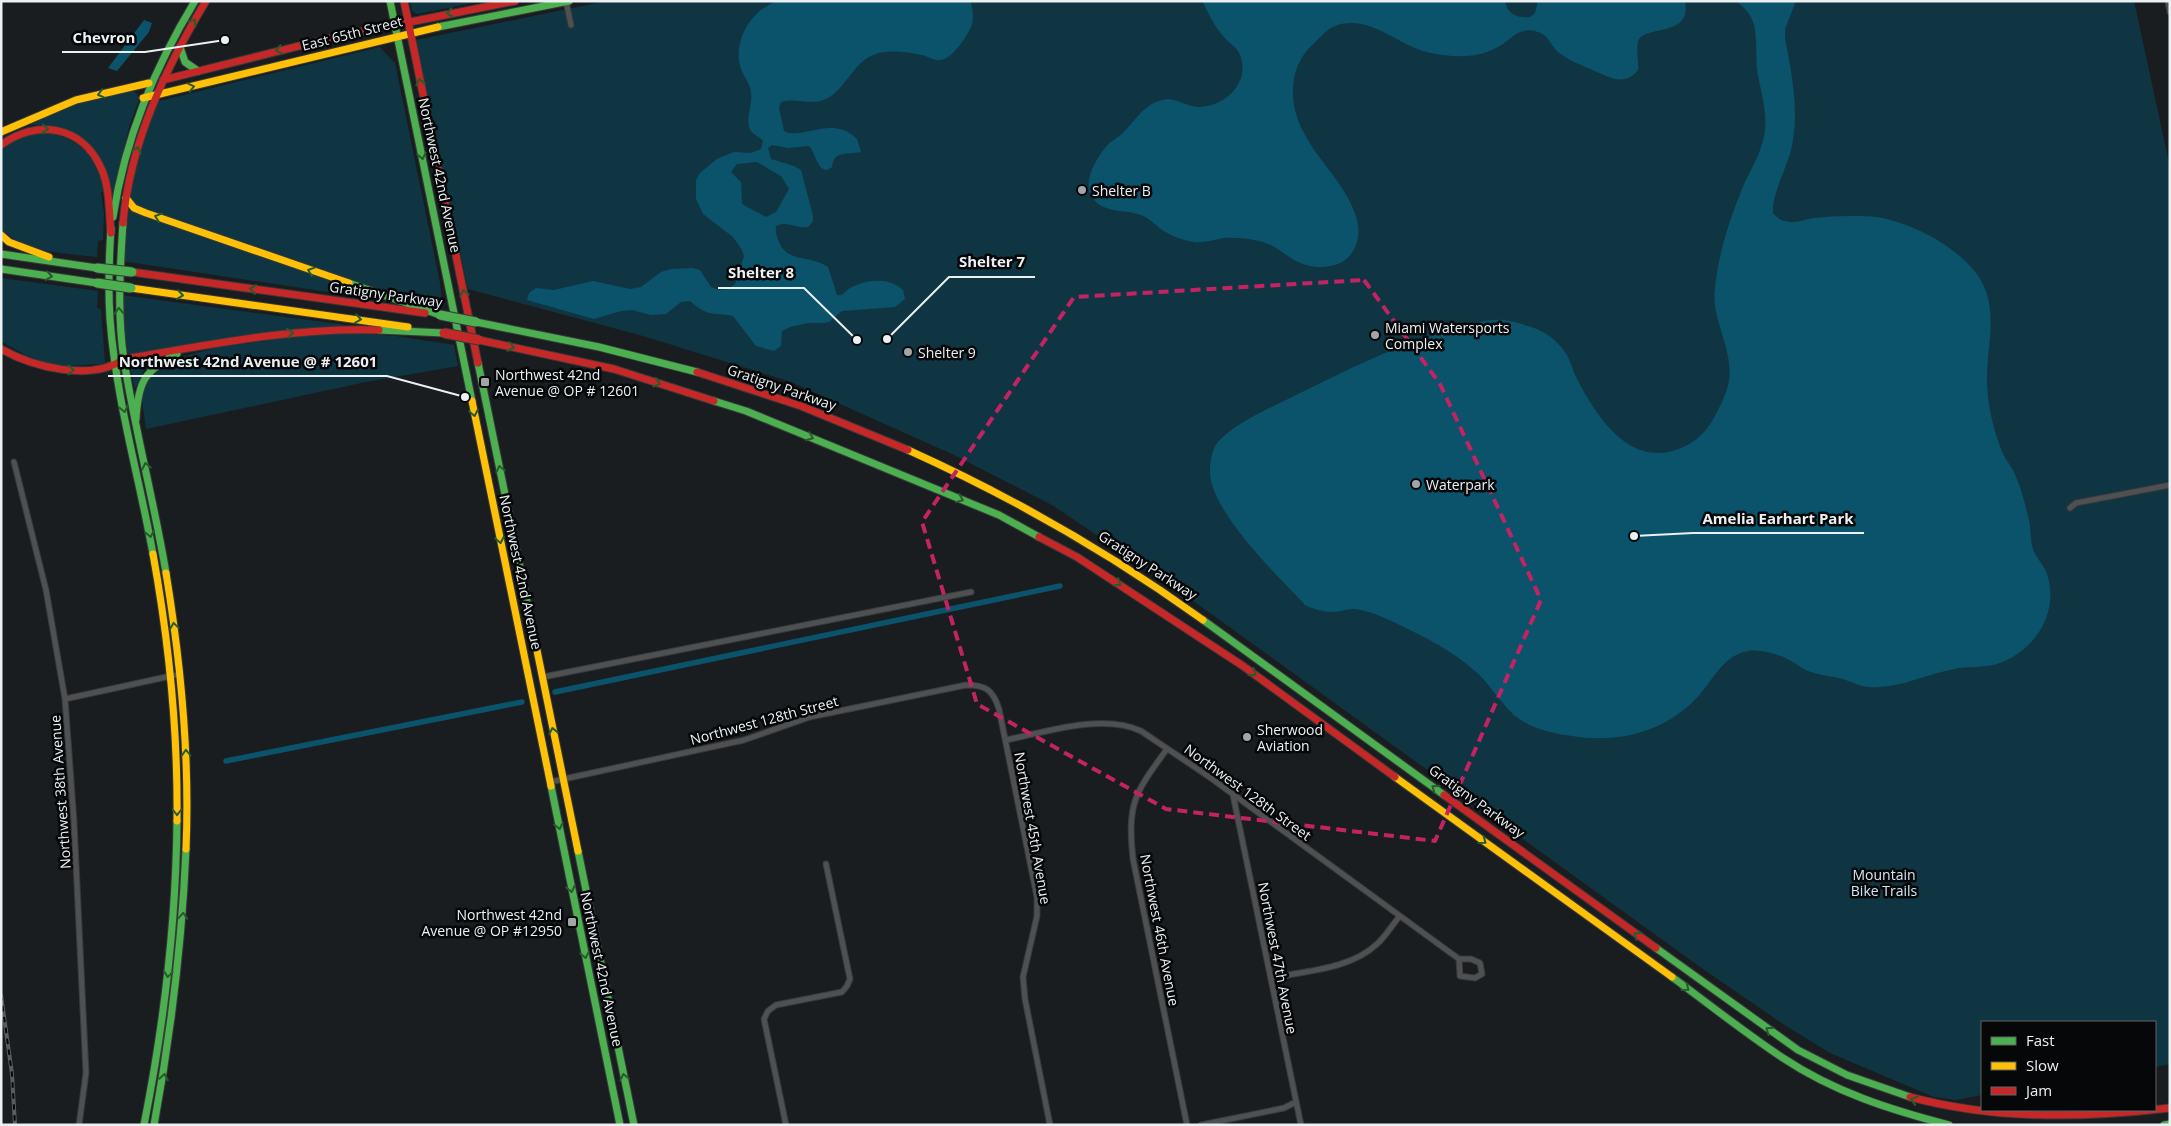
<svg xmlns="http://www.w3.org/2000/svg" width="2171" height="1126" font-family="'Open Sans',sans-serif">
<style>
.green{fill:#103542}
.water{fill:#0a536b;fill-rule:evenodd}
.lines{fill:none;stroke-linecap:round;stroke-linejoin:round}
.canal{stroke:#0a536b;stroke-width:5.5}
.street-casing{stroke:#37393a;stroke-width:7}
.fast-casing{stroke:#37393a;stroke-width:9}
.slow-casing{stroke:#37393a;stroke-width:9}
.jam-casing{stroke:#37393a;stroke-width:9}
.street{stroke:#4e5051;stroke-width:5}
.fast{stroke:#4caf50;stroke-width:7}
.slow{stroke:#ffc107;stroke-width:7}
.jam{stroke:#c62828;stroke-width:7}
.rail-casing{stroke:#5a5c5d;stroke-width:4}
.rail{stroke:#050709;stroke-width:2;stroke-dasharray:5.5;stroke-linecap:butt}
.fast-bridge-casing{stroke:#37393a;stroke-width:11;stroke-linecap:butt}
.jam-bridge-casing{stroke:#37393a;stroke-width:11;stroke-linecap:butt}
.fast-bridge{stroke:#4caf50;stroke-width:9}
.jam-bridge{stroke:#c62828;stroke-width:9}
.oneway{stroke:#285b2c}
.marked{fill:none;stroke:#c42363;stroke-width:4;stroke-dasharray:10 6;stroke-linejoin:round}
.poi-dot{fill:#a2a6a8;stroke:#050709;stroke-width:2}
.labels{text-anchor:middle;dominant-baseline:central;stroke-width:5;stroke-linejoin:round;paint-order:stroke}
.street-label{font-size:14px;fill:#ebf0f2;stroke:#050709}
.poi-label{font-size:14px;fill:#ebf0f2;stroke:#050709;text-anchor:start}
.park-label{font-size:14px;fill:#d3e8f2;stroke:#050709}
.leader{fill:none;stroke:#ebf0f2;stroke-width:2}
.callout-dot{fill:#ebf0f2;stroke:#050709;stroke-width:2}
.callout-label{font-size:15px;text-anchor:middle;font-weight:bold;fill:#ebf0f2;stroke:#050709;stroke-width:5;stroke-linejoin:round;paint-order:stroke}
</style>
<rect width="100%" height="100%" fill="#191d1f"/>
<path class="green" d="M410,1H483L417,14L412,11Z
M607,1H2134L2170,167V1064L2155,1067V1022H1982V1095L1956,1100L1934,1097L1830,1053L1783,1024L1700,967L1174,587L1052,505L954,455L791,382L643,336L468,289L416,40Z
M380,47L395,63L440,283L442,305L359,284L136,206L130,196V191L145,132L159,101Z
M126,92H135L140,97L129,127L112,200L102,163L69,131L52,125H31L30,123L81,103Z
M48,132C84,142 94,155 104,190L101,193L104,213L103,240L98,241L97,257C64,253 26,253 1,229V151C16,138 29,134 48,132Z
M129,209L137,213L388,301L122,261Z
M1,278L98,291L97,308L101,309L105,363C60,369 40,365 1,341Z
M121,295L346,325L134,355L126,352Z
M344,333L396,336L454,345L458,366L366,382L146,429L142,400L147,379L167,361L215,348L292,337Z
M155,359L144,370L135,389L129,363Z"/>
<path class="water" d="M778,1H971C972,9 974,16 972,24C969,34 952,60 940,60C934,61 928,56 922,55C907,52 887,49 873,55C852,64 846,89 826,99C812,106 796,97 781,102L779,108L784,131C802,141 832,114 857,139L861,152C847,155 834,150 832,167C818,178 816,152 809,146L788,148L772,145L768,148L771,159L794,166L801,170L813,216V221L808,227C796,229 787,220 776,226C775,232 777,236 779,242C787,263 812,255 828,267L837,295C844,296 845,291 850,288C866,279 890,277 903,290L905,299L895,307L842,311L829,322L823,323H808L790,327L782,331L781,346L774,351L756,346L733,316C711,312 708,317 690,301L681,302L666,314L651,315L632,310L621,311L594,319L527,300L529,293L536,288L554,290L593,281L630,289L641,287L661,272L671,269L693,268L700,270L711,287L719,290L728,289L735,284L744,256L742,250L733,237L703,214L696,199V180L700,173L717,159L734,152L751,153L761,149L763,141C760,137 754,135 751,131C744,120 753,106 751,93C751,85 744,77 741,69C732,42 751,9 778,1ZM757,162L781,176L789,189L776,212L766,217L742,204L741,182L731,172L737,164Z
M1202,1H1505C1508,15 1517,18 1530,17L1535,13L1538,1H1685C1692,37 1648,25 1639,39C1635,46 1639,61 1638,70C1624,88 1608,76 1590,69C1579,64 1568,60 1558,52C1550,45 1549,35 1538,32C1518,25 1511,41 1496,48C1476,59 1451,57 1431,53C1400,47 1374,17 1341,24C1328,27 1322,36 1312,45C1288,68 1288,104 1304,133C1320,164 1348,186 1357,220C1360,231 1358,246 1351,254C1339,270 1313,270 1296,261C1283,254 1274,244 1259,241C1248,238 1235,237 1223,238C1213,240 1204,243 1194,242C1180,240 1166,234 1156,225C1151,221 1147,217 1141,215C1125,209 1103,214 1092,197C1082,183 1096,159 1105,148C1110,141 1118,138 1123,133C1134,122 1144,105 1159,101C1175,95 1184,107 1199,107C1225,107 1251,82 1240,55C1237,47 1229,43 1224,37C1214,26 1209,14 1202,1Z
M1736,1H1796L1785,29V38C1792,76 1800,112 1791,150C1786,170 1772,193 1773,213C1777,217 1779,220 1785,221C1794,224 1804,220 1813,218C1830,216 1860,215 1877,217C1911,223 1948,242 1971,267C2003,301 1986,344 1987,384C1988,408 1994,432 2003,454C2006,460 2011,466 2014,472C2021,487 2025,504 2029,520C2031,529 2030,540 2033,549C2036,558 2044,565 2047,574C2060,613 2034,652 1997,664C1983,668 1968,666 1954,669C1927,674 1898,689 1870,687C1861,687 1852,682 1843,679C1831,676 1818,675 1808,671C1801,668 1796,663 1789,660C1778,654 1761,649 1748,651C1725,655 1715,676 1701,693C1669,731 1620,744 1572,736C1544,732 1520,726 1503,703C1493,692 1486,680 1475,671C1456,654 1431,640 1408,629C1392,621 1372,611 1354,609C1346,609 1340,612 1333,612C1323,612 1313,609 1305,605C1278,576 1209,510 1210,471C1210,461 1212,449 1218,442C1235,422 1275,406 1298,394C1345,371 1390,348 1441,333C1458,327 1476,321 1495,320C1507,319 1519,323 1531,327C1543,330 1558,341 1565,352C1571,361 1573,372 1578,381C1601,424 1636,475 1691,443C1704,435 1712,423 1718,410C1723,401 1727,391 1729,381C1734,350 1711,320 1715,289C1718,253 1731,215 1745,182C1752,168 1761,152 1764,136C1769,115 1760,90 1757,69C1756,55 1757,39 1754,25C1751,14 1745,8 1736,1Z
M144,20L152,23L149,32L117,71L108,68Z"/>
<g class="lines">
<path class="canal" d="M555,692L1060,586
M226,761L522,702"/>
<g class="street-casing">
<path id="street" d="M566,1L571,25
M2168,1L2170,12
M14,462L46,590L65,699L74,822L86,1073L79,1125
M2070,508L2076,503L2170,485
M543,677L971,592
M65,699L180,674
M1006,740C1046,732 1103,713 1141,731L1208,776L1459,959H1471L1480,963L1482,974L1475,978L1460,976L1459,959
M1167,749C1135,793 1127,802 1133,859L1187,1125
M550,782L744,740L810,717L966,685C986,685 993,690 999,709L1037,897V916L1023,977L1025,999L1050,1125
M1233,795L1301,1125
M1271,978C1305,971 1351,969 1377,944C1386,936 1392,925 1400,916
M786,1125L764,1019L768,1011L776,1005L842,992L847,986L850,979L826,864
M1201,1125L1284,1108L1296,1102"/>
</g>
<g class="fast-casing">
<path id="fast" d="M390,1L472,401
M438,27L569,1
M180,47L185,62L198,71
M113,217C125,138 154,69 195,1
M123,223C120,268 117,315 124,360C135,431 154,501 166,573
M111,228C109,258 108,288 110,319C116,399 139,476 153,554
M1,254L97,268
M1,269L97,283
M349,283L440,315
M476,322L599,347L697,372
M379,330L444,333
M478,363L532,626
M714,401L746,411L999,515L1039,537
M136,419C138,383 144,370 177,354
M1203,620L1444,795
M551,786L620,1125
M578,851L634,1125
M1656,948L1798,1050L1847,1075L1910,1097
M1672,977C1709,1004 1745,1033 1783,1058C1834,1092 1891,1110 1949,1125
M144,1125C164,1024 176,924 177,821
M154,1125C171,1033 182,942 186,849
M2164,1125L2170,1124"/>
</g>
<g class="slow-casing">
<path id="slow" d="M143,98L438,27
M1,132L76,100L149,83
M126,198L134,208L146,213L349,283
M1,235L9,242L49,257
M131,288L408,327
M472,401L551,786
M908,450C1012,497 1110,553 1203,620
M153,554C169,642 178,732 177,821
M166,573C181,664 190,757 186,849
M532,626L578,851
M1395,777L1672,977"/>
</g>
<g class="jam-casing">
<path id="jam" d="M404,1L478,363
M163,80L335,37L515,1
M1,145C36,119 82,125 101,168C110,187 109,212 111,233
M123,223C130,143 165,69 206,1
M132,272L425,313
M479,340L614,369L714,401
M1,349C33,367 91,382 124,359C209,345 293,327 379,330
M697,372L801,406L908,450
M1039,537L1077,557L1243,666L1395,777
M1444,795L1656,948
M1910,1097C1996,1120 2082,1118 2170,1108"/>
</g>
<use href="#street" class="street"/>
<use href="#fast" class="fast"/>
<use href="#slow" class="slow"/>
<use href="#jam" class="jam"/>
<g class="rail-casing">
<path id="rail" d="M1,995L12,1074L15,1125"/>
</g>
<use href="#rail" class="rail"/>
<g class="fast-bridge-casing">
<path id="fast-bridge" d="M97,268L132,272
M97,283L131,288
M440,315L476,322"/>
</g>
<g class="jam-bridge-casing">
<path id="jam-bridge" d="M444,333L479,340"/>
</g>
<use href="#fast-bridge" class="fast-bridge"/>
<use href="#jam-bridge" class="jam-bridge"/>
</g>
<defs><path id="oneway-chevron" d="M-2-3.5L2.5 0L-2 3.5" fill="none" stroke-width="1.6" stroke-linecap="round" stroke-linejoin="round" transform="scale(1.25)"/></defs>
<g class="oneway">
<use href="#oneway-chevron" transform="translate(450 13) rotate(168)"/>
<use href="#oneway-chevron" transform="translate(193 22) rotate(-59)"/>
<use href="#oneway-chevron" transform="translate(279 50) rotate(167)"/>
<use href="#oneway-chevron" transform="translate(420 82) rotate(-102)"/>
<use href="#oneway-chevron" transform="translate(191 87) rotate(-13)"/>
<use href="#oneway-chevron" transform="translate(101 94) rotate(166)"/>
<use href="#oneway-chevron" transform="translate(45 129) rotate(4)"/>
<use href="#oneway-chevron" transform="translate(137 150) rotate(-75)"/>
<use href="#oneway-chevron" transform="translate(422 156) rotate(78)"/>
<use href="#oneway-chevron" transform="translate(158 217) rotate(-161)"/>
<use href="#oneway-chevron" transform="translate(311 271) rotate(-161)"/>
<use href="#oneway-chevron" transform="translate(49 276) rotate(8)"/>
<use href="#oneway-chevron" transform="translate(253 289) rotate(-172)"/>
<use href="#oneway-chevron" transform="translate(464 293) rotate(-102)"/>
<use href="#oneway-chevron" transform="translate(180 295) rotate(8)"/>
<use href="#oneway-chevron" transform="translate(119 311) rotate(-92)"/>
<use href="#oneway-chevron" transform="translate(358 319) rotate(8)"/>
<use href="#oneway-chevron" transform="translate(290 333) rotate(-7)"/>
<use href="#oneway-chevron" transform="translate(511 347) rotate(12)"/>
<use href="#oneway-chevron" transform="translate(71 370)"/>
<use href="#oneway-chevron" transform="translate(657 383) rotate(17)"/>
<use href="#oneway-chevron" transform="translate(124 409) rotate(78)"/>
<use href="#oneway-chevron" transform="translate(474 413) rotate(79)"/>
<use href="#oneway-chevron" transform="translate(810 437) rotate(22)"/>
<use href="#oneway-chevron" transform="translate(146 466) rotate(-102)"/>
<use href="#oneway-chevron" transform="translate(500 469) rotate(-102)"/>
<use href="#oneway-chevron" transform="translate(960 499) rotate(22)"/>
<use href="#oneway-chevron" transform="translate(150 534) rotate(79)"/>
<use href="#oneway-chevron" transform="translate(500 540) rotate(79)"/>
<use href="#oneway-chevron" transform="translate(1118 583) rotate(32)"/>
<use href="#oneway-chevron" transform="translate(174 626) rotate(-98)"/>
<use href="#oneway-chevron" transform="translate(1253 673) rotate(36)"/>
<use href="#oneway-chevron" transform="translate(553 731) rotate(-101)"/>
<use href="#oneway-chevron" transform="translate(186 753) rotate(-92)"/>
<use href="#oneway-chevron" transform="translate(1435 788) rotate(-144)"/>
<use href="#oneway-chevron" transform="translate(177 812) rotate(90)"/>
<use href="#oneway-chevron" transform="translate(559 826) rotate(78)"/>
<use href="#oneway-chevron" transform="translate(1483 841) rotate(36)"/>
<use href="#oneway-chevron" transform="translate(571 889) rotate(78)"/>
<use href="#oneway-chevron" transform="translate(183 916) rotate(-86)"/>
<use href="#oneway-chevron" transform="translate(1637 935) rotate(-144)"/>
<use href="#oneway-chevron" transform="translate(585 955) rotate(78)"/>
<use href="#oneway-chevron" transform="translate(168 974) rotate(96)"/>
<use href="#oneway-chevron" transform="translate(1686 988) rotate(36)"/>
<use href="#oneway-chevron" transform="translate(1769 1030) rotate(-146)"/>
<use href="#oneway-chevron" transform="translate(164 1077) rotate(-80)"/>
<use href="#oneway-chevron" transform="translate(624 1077) rotate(-102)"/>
<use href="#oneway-chevron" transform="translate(1914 1100) rotate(-163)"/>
</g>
<path class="marked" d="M1364,280L1440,384L1541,600L1435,841L1166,809L977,704L922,522L1074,297Z"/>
<g class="poi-dot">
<circle cx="1082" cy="190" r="5"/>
<circle cx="1375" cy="335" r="5"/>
<circle cx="908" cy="352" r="5"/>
<rect x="480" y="377" width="10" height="10" rx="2.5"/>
<circle cx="1416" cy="484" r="5"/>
<circle cx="1247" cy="737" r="5"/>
<rect x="567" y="917" width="10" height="10" rx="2.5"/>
</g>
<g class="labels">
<g class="street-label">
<text transform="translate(352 33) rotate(-14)">East 65th Street</text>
<text transform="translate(440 175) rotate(78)">Northwest 42nd Avenue</text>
<text transform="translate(386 294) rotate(8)">Gratigny Parkway</text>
<text transform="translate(782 387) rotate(19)">Gratigny Parkway</text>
<text transform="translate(1148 565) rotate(33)">Gratigny Parkway</text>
<text transform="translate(521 572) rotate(78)">Northwest 42nd Avenue</text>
<text transform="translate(764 720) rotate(-15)">Northwest 128th Street</text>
<text transform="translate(60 792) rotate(-94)">Northwest 38th Avenue</text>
<text transform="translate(1248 792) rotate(36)">Northwest 128th Street</text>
<text transform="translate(1477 801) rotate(36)">Gratigny Parkway</text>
<text transform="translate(1033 828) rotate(80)">Northwest 45th Avenue</text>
<text transform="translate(1160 930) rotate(79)">Northwest 46th Avenue</text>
<text transform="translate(1278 958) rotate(79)">Northwest 47th Avenue</text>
<text transform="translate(602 969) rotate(78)">Northwest 42nd Avenue</text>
</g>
<g class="poi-label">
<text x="1092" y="190">Shelter B</text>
<text x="1385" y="327">Miami Watersports<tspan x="1385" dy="16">Complex</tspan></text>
<text x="918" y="352">Shelter 9</text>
<text x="495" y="374">Northwest 42nd<tspan x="495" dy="16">Avenue @ OP # 12601</tspan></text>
<text x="1426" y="484">Waterpark</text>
<text x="1257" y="729">Sherwood<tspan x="1257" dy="16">Aviation</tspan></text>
<text x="562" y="914" text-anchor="end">Northwest 42nd<tspan x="562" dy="16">Avenue @ OP #12950</tspan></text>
</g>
<g class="park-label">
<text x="1884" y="874">Mountain<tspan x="1884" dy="16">Bike Trails</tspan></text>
</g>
</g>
<path class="leader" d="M225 40L145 52H62M887 339L949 277H1035M857 340L804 288H718M465 397L387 376H108M1634 536L1693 533H1864"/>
<g class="callout-dot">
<circle cx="225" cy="40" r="5"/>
<circle cx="887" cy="339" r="5"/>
<circle cx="857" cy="340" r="5"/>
<circle cx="465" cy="397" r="5"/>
<circle cx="1634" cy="536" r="5"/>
</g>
<g class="callout-label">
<text x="104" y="43">Chevron</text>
<text x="992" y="267">Shelter 7</text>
<text x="761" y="278">Shelter 8</text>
<text x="248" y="367">Northwest 42nd Avenue @ # 12601</text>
<text x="1778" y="524">Amelia Earhart Park</text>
</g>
<rect width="2171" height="1126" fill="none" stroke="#ebf0f2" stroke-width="5"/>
<rect x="1981" y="1021" width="175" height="90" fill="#050709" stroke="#616466"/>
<rect x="1991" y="1037" width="25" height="8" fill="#4caf50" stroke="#616466"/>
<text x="2026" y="1046" font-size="15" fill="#ebf0f2">Fast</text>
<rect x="1991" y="1062" width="25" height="8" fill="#ffc107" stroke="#616466"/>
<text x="2026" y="1071" font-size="15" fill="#ebf0f2">Slow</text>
<rect x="1991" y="1087" width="25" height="8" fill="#c62828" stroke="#616466"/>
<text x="2026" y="1096" font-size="15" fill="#ebf0f2">Jam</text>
</svg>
